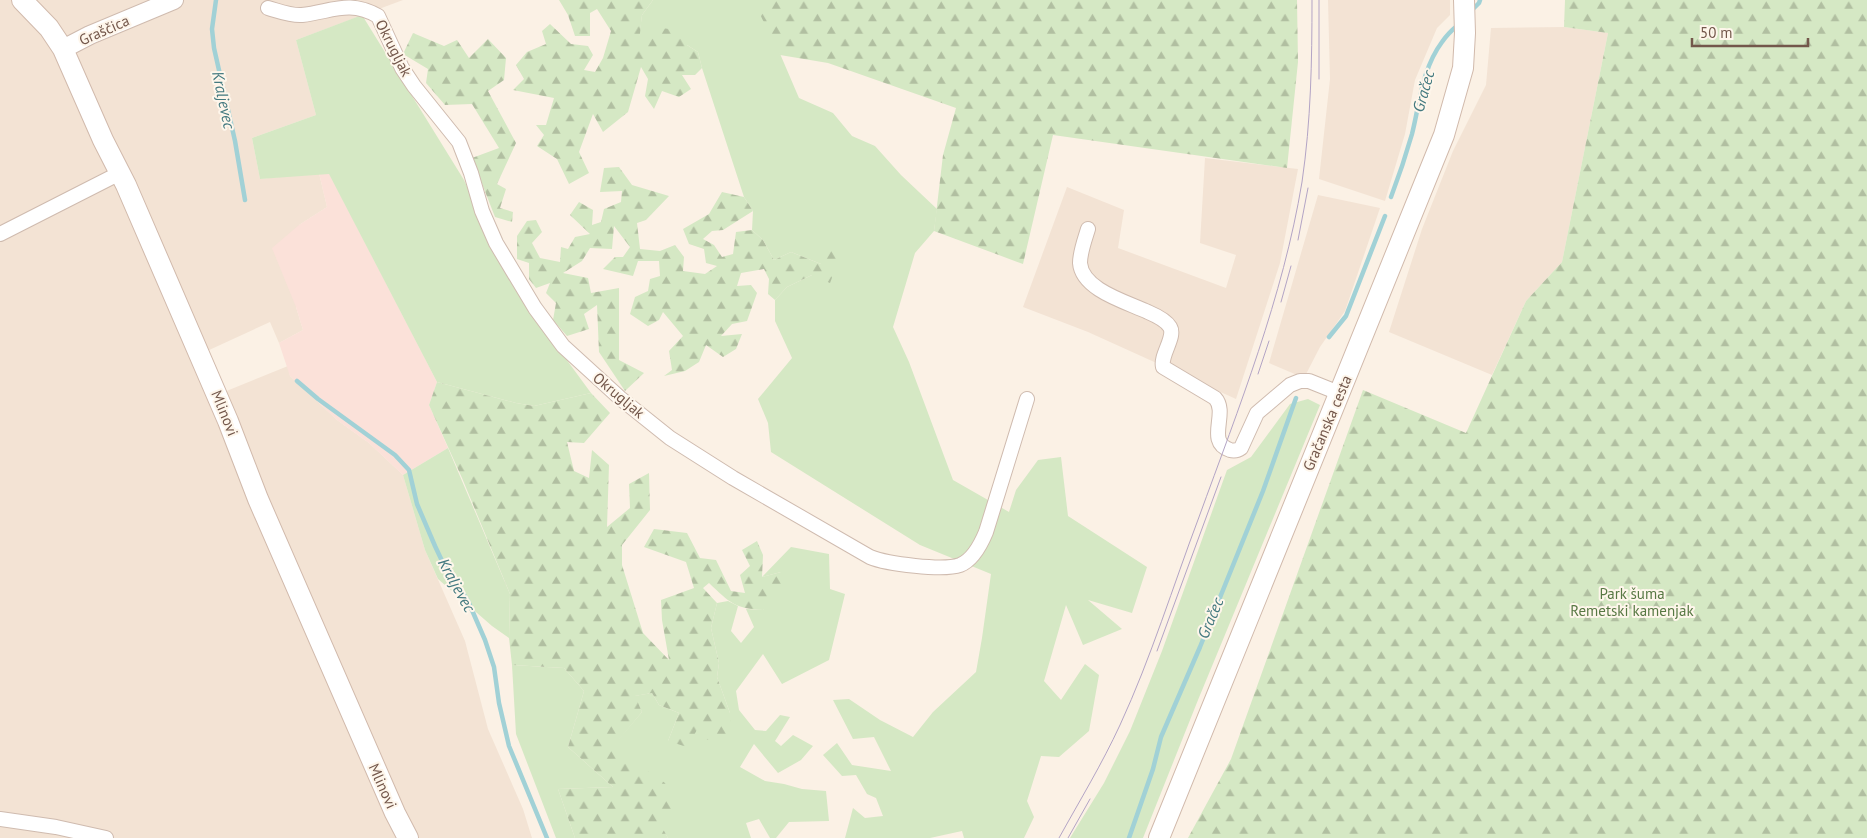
<svg xmlns="http://www.w3.org/2000/svg" width="1867" height="838" font-family="'PT Sans',sans-serif">
<style>
.residential{fill:#f3e3d4}
.commercial{fill:#fbe1d9}
.green{fill:#d5e8c4}
.forest{fill:url(#forest-firs)}
.lines{fill:none;stroke-linecap:round;stroke-linejoin:round}
.stream{stroke:#a1d1d6;stroke-width:4.5}
.minor-casing{stroke:#cfbbaf;stroke-width:16}
.tertiary-casing{stroke:#cfbbaf;stroke-width:20}
.secondary-casing{stroke:#d1baac;stroke-width:22}
.minor{stroke:#fff;stroke-width:14}
.tertiary{stroke:#fff;stroke-width:18}
.secondary{stroke:#fff;stroke-width:20}
.tram{stroke:#b3a4c5;stroke-width:1}
.labels{text-anchor:middle;dominant-baseline:central;stroke-width:4;stroke-linejoin:round;paint-order:stroke}
.street-label{font-size:15px;fill:#73574b;stroke:#fef6eb}
.park-label{font-size:15px;fill:#577843;stroke:#fef6eb}
.water-label{font-size:16px;font-style:italic;fill:#43797f;stroke:#fef6eb}
</style>
<defs>
<pattern id="forest-firs" width="22" height="20" patternUnits="userSpaceOnUse" patternTransform="scale(1.25)"><rect width="22" height="20" fill="#d5e8c4"/><path d="M5 1l3.5 6h-7zM16 11l3.5 6h-7z" fill="#b1bfa1"/></pattern>
</defs>
<rect width="100%" height="100%" fill="#fbf1e5"/>
<path class="residential" d="M0,0H403L296,40L316,115L252,138L260,179L319,173L327,207L299,225L296,307L303,330L279,343L270,322L207,351L224,392L288,366L290,376L337,420L369,443L403,475L425,550L465,641L488,729L523,809L532,838H0Z
M1328,0H1450V15L1437,28L1415,80L1405,134L1385,201L1319,179L1330,79Z
M1564,27L1608,33L1562,262L1526,301L1492,375L1389,332L1422,229L1453,151L1486,85L1491,28Z
M1205,158L1298,169L1280,263L1236,399L1088,332L1023,307L1067,187L1124,210L1118,248L1226,288L1236,255L1200,243Z
M1318,195L1380,208L1345,311L1320,347L1304,378L1269,363Z"/>
<path class="commercial" d="M319,173H329L437,382L429,405L448,448L403,475L369,443L337,420L290,376L279,343L303,330L296,307L272,248L299,225L327,207Z"/>
<path class="green" d="M653,0H757L799,98L833,113L852,136L875,146L901,175L937,209L934,231L915,253L893,327L909,362L953,480L1009,512L1016,490L1038,460L1061,457L1068,516L1147,567L1132,613L1088,600L1122,629L1083,645L1066,605L1044,681L1061,700L1085,664L1099,675L1089,731L1059,757L1041,756L1027,801L1034,817L1024,838H964L962,831L930,838H845L853,808L865,818L883,816L876,798L867,794L856,775L842,776L823,755L837,743L852,765L891,771L874,737L853,739L833,700L849,699L880,720L913,737L933,712L976,672L982,638L991,574L920,545L771,452L768,423L758,399L792,358L775,321V300L787,287L812,275L821,264L791,252L774,260L763,240L752,230L753,211L744,197L702,68L698,52L687,45L638,44L642,15Z
M362,15L464,180L514,288L591,393L534,406L516,403L437,382L329,174L260,179L252,138L316,115L296,40Z
M1308,399L1320,405L1198,700L1143,838H1070L1104,783L1130,731L1162,651L1227,470L1251,457L1290,404Z
M448,448L510,594L509,638L492,626L438,579L425,550L403,475Z
M791,547L829,554L830,589L845,594L829,660L782,684L763,654L736,691L739,710L755,730L766,731L780,715L790,717L775,741L781,746L793,735L813,746L801,760L778,773L754,744L740,767L765,781L784,784L802,789L826,791L829,821L789,822L776,838H770L759,819L746,823L751,838H668L612,747L642,712L634,696L652,693L659,705L679,713L668,741L701,722L730,713L717,677L719,663L711,628L717,603L728,601L738,606L731,631L741,643L754,627L746,609L763,610L781,572L762,577Z
M512,665L564,668L584,691L568,747L613,787L558,789L575,838H556L516,734Z"/>
<path class="forest" d="M559,0H653L642,15L639,42L648,29L661,28L678,30L687,45L698,52L702,68L695,75H682L691,89L679,97L662,91L654,109L645,96L648,79L641,67L628,112L603,132L593,114L579,152L589,173L569,184L557,159L537,146L544,135L536,125H546L554,98L513,90L524,79L516,65L527,52L546,44L542,31L550,24L571,44L588,46L593,55L584,70L595,72L603,58L611,31L597,9L590,13V36H575L568,15Z
M753,0H1297L1298,62L1287,168L1053,135L1023,264L934,231L943,155L956,108L828,63L780,55Z
M1565,0H1867V838H1188L1231,759L1363,390L1466,433L1526,301L1562,262L1608,33L1564,27Z
M413,33L444,46L457,40L469,58L488,39L506,58L504,80L488,91L516,143L497,184L506,189L500,208L513,212L512,222L495,217L472,158L499,148L472,104L445,105L426,83L428,69L403,54Z
M619,167L632,185L669,196L646,220L637,223L640,249L660,251L675,245L684,257L683,271L705,274L717,266L706,263L704,249L689,244L683,229L709,214L722,192L744,197L753,211L723,230L712,231L703,239L714,245L722,257L733,254L736,232L752,230L763,240L774,260L791,252L821,264L831,245L838,262L830,283L812,275L787,287L775,300L768,294L769,279L764,269L741,273L737,286L751,285L757,293L747,321L732,324L721,336L742,334L736,349L723,357L706,345L699,362L685,371L664,376L672,370L669,351L683,336L663,312L659,320L648,326L630,314L635,297L648,291L650,279L660,276L659,261H638L633,276L603,269L615,257H623L630,247L614,226L612,249L590,248L582,261L563,273L588,278L591,293L619,288V360L644,373L625,391L599,352L597,305L584,314L589,329L567,336L553,320L556,303L546,293L550,283L536,288L529,279V263L517,259V236L527,221L536,220L542,232L532,243L540,258L560,262L561,247L568,249L575,237L590,234L570,215L579,202L593,210L592,225L601,222L604,209L621,202L622,191L600,192L604,168Z
M437,382L516,403L534,406L591,393L610,413L584,443L567,442L574,471L589,478L592,450L609,465L607,527L630,508L629,484L649,473L650,510L622,545V565L643,633L669,660L662,620L661,600L694,588L686,562L644,547L654,529L687,533L700,558L716,560L731,591L745,593L740,575L750,566L742,550L757,541L763,555L762,577L781,572L789,588L763,610C735,609 729,602 709,583L703,588L717,603L711,628L719,663L717,677L730,713L731,743L704,739L701,723L687,747L668,741L679,713L659,705L652,693L635,696L642,712L613,747L665,783L676,807L663,829L668,838H575L558,789L613,787L568,747L584,691L564,668L512,665L509,638L510,594L462,478L429,405Z"/>
<g class="lines">
<path class="stream" d="M216,0L212,29L214,48L235,141L245,200
M1470,12L1479,3L1480,0
M1391,197C1399,176 1406,155 1412,134C1420,102 1422,69 1442,42C1446,36 1452,30 1458,25
M1329,337L1346,316L1385,216
M297,381L318,399L395,455L409,470L417,504L435,546L443,563L468,601L485,640L494,667L499,703L509,746L547,838
M1129,838L1153,769L1161,737L1200,647L1263,491L1296,398"/>
<g class="minor-casing">
<path id="minor" d="M268,8C279,11 291,16 302,15C334,11 349,0 378,16L402,68L414,86L459,142L471,173L482,211L496,243L535,308L563,346L620,398L670,438L733,478L870,557C887,564 943,571 960,565C973,560 981,544 986,532L1027,399
M1088,229C1085,239 1080,252 1080,263C1082,290 1127,302 1148,312C1155,315 1166,320 1170,327C1176,337 1160,355 1163,367L1215,398C1229,413 1205,442 1230,450C1234,451 1237,451 1241,448L1257,413L1290,385L1300,381H1309L1339,393
M0,234L120,173
M0,819L56,827L106,838"/>
</g>
<g class="tertiary-casing">
<path id="tertiary" d="M63,49L90,35L174,0"/>
</g>
<g class="secondary-casing">
<path id="secondary" d="M22,0L49,28L63,49L103,140L126,185L228,421L258,499L395,813L408,838
M1159,838L1444,135L1463,68L1465,33L1464,0"/>
</g>
<use href="#minor" class="minor"/>
<use href="#tertiary" class="tertiary"/>
<use href="#secondary" class="secondary"/>
<path class="tram" d="M1319,79V0
M1298,240L1308,188
M1281,302L1291,266
M1258,374L1269,341
M1157,651L1221,477
M1059,838C1080,800 1102,764 1120,725C1151,658 1173,586 1199,517C1239,407 1283,297 1302,182C1311,121 1312,61 1312,0
M1068,838L1090,799"/>
</g>
<g class="labels">
<g class="street-label">
<text transform="translate(104 30) rotate(-24)">Graščica</text>
<text transform="translate(394 48) rotate(63)">Okrugljak</text>
<text transform="translate(619 395) rotate(40)">Okrugljak</text>
<text transform="translate(225 413) rotate(68)">Mlinovi</text>
<text transform="translate(1327 423) rotate(-67)">Gračanska cesta</text>
<text transform="translate(383 786) rotate(66)">Mlinovi</text>
</g>
<g class="park-label">
<text x="1632" y="593">Park šuma<tspan x="1632" dy="17">Remetski kamenjak</tspan></text>
</g>
<g class="water-label">
<text transform="translate(1423 91) rotate(-74)">Gračec</text>
<text transform="translate(224 100) rotate(78)">Kraljevec</text>
<text transform="translate(457 585) rotate(61)">Kraljevec</text>
<text transform="translate(1210 618) rotate(-67)">Gračec</text>
</g>
</g>
<path d="M1692 38v8h116v-8" fill="none" stroke="#73574b" stroke-width="2.5"/>
<text x="1700" y="38" font-size="15" fill="#73574b" stroke="#fef6eb" stroke-width="4" paint-order="stroke">50 m</text>
</svg>
